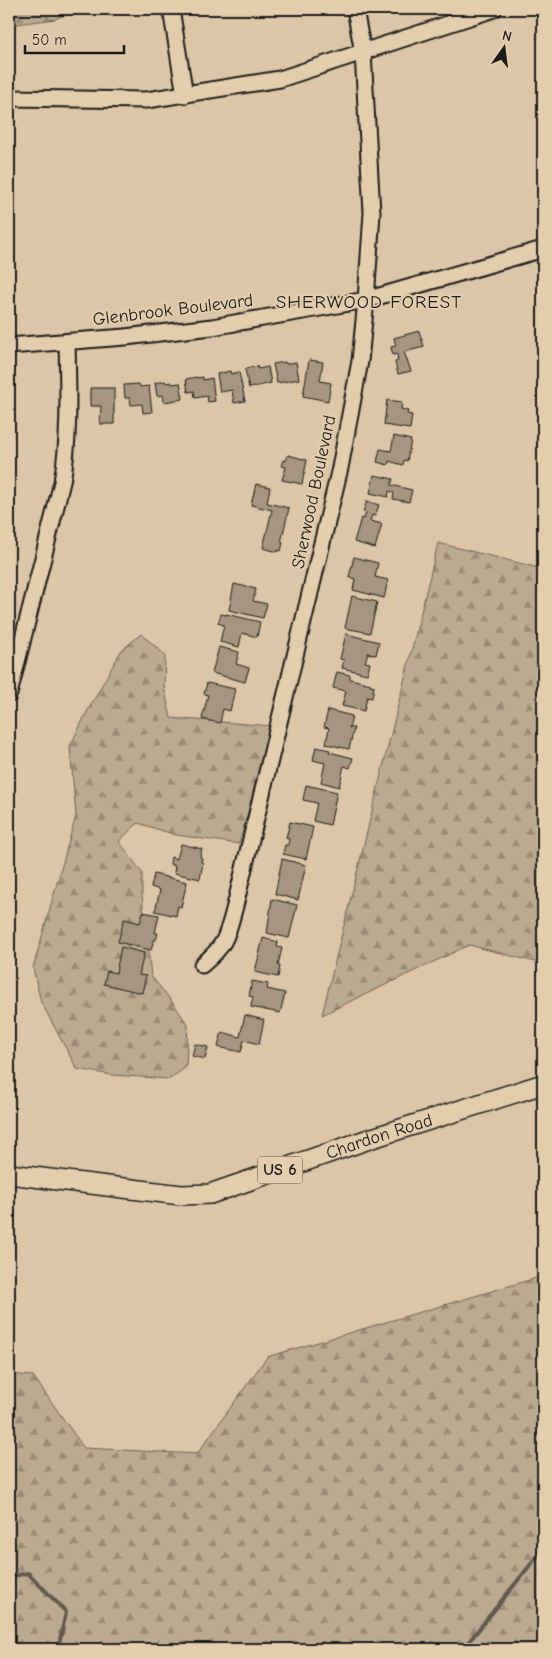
<svg xmlns="http://www.w3.org/2000/svg" width="552" height="1658" font-family="'Comic Neue',sans-serif">
<style>
.forest{fill:url(#forest-firs);stroke:#6c6356}
.lines{fill:none;stroke-linecap:round;stroke-linejoin:round}
.stream{stroke:#625a4f;stroke-width:4}
.building{fill:#a69680;stroke:#1c1c1c}
.minor-casing{stroke:#1c1c1c;stroke-width:19}
.major-casing{stroke:#1c1c1c;stroke-width:22}
.minor{stroke:#e4cdad;stroke-width:15}
.major{stroke:#e4cdad;stroke-width:19}
.labels{text-anchor:middle;dominant-baseline:central;stroke-width:4;stroke-linejoin:round;paint-order:stroke}
.shield{fill:#e4cdad;stroke:#585148;stroke-width:1}
.shield-label{font-size:16px;font-weight:bold;fill:#1c1c1c}
.street-label{font-size:18px;fill:#1c1c1c;stroke:#e4cdad}
.neighbourhood-label{font-size:19px;letter-spacing:1px;fill:#1c1c1c;stroke:#e4cdad}
</style>
<defs>
<pattern id="forest-firs" width="22" height="20" patternUnits="userSpaceOnUse" patternTransform="scale(1.25)"><rect width="22" height="20" fill="#bcaa90"/><path d="M5 1l3.5 6h-7zM16 11l3.5 6h-7z" fill="#988a75"/></pattern>
</defs>
<rect width="100%" height="100%" fill="#dcc6a7"/>
<filter id="ink" filterUnits="userSpaceOnUse"><feTurbulence type="fractalNoise" baseFrequency=".02" numOctaves="2"/><feDisplacementMap in="SourceGraphic" scale="10" xChannelSelector="R" yChannelSelector="G"/><feConvolveMatrix kernelMatrix="1 2 1 2 8 2 1 2 1" color-interpolation-filters="sRGB"/></filter>
<g filter="url(#ink)">
<path class="forest" d="M9,9H80L55,19L9,25Z
M438,543L543,569V964L469,945L322,1015Z
M141,634L165,655L164,687L171,718L272,726L239,844L176,835L138,823L119,841L142,873V896L151,976L173,1003L188,1025L186,1067L170,1079L112,1075L77,1069L41,1002L33,968L76,816L70,746L87,712L121,651Z
M543,1276V1649H9V1374L33,1376L84,1448L197,1454L267,1357Z"/>
<g class="lines">
<path class="stream" d="M9,1577L28,1573L66,1612L58,1649
M463,1649L543,1549"/>
</g>
<path class="building" d="M419,331L424,347L404,352L411,371L398,374L395,362L398,361L397,354L393,355L391,347L396,346L394,338Z
M309,360L323,362L320,381L331,383L328,401L303,396Z
M285,362L286,364L296,362L299,379L277,383L273,364Z
M257,366L258,369L268,367L271,383L249,388L245,369Z
M230,371L231,374L239,372L245,401L234,403L232,390L220,392L217,374Z
M197,377V378L203,377V380L212,378L215,401L208,402L207,396L195,398L194,391L188,392L186,379Z
M165,381L166,383L171,382L172,384L180,383L183,399L164,402L163,395L157,396L155,383Z
M139,384L140,387L149,386L152,412L143,413L142,404L131,405L130,398H125L124,385Z
M90,388H114V424H100L101,406H90Z
M387,400L402,402L401,409L408,411L407,414L412,415L410,429L384,425Z
M394,436L411,440L407,461L404,460L403,465L389,461L388,465L377,462L380,449L391,451Z
M288,455L307,460L302,484L282,480L286,467L281,466L283,460L286,461Z
M374,475L393,479L391,485L412,490L409,502L393,499L394,493L389,491L388,497L370,493Z
M256,484L270,487L267,503L289,508L281,542H283L281,551L278,550V552L263,548L272,510L251,505Z
M367,501L379,505L375,516L372,515L370,521L382,524L375,548L354,542L361,518L364,519L366,513L363,512Z
M354,557L378,563L375,577L388,580L384,598L353,590L355,579L349,577Z
M234,584L256,589L253,601L267,604L263,618L229,610Z
M352,596L377,602L370,633L345,628Z
M221,614L226,615V614L260,622L257,637L242,633L239,647L220,642L224,625L218,623Z
M346,634L379,642L376,655L368,653L365,662L370,663L367,674L342,668L344,660L340,659Z
M219,647L239,652L236,664L249,668L245,682L212,673Z
M337,672L350,675V679L371,684L370,685L374,686L372,698L367,697L364,711L342,706L346,691L333,688Z
M207,683L235,689L230,711L223,709L220,723L202,719L208,695L204,694Z
M328,710L352,716L349,728H354L349,749L326,744L329,728L324,727Z
M316,747L330,750L329,752L353,758L350,768L344,766L339,787L321,782L325,763L313,760Z
M306,785L337,792L330,825L313,821L317,803L303,800Z
M290,822L313,827L306,859L283,854L285,845H288L289,839L286,838Z
M181,844L202,849L200,857L202,858L201,862L203,863L200,879L174,873L175,866L170,864L171,857L177,859Z
M282,859L306,865L298,900L275,894Z
M154,874L187,882L181,907L178,906L176,916L155,911L160,890L151,887Z
M272,899L297,905L289,938L267,933Z
M143,912L159,915L155,933H158L156,940H154L151,950L118,942L124,919L140,923Z
M263,938L278,942L277,947L282,948L278,965L280,966L278,977L255,972Z
M121,947L144,953L139,975L146,976L142,993L104,984L107,971L116,973Z
M252,981L268,984L267,989L285,993L280,1013L251,1007L253,997L249,996Z
M245,1015L264,1020L259,1044L244,1040L241,1052L218,1047L222,1032L240,1037Z
M195,1044L208,1047L205,1059L192,1056Z"/>
<g class="lines">
<g class="minor-casing">
<path id="minor" d="M171,9L185,95
M9,98L147,100L280,79L494,9
M9,346L125,337L212,327L366,300L543,249
M9,694L62,482C70,434 68,389 67,342
M202,965C226,945 227,936 235,906L340,468L360,361L366,300L372,213L363,53L355,9"/>
</g>
<g class="major-casing">
<g id="major">
<path id="s1" d="M9,1174L181,1195L210,1194L369,1139L543,1084"/>
</g>
</g>
<use href="#minor" class="minor"/>
<use href="#major" class="major"/>
</g>
</g>
<g class="labels">
<rect class="shield" x="257.5" y="1156.5" width="45" height="27" rx="4"/>
<g class="shield-label">
<text x="280" y="1170">US 6</text>
</g>
<g class="street-label">
<text transform="translate(173 310) rotate(-7)">Glenbrook Boulevard</text>
<text transform="translate(314 492) rotate(-78)">Sherwood Boulevard</text>
<text stroke="none"><textPath href="#s1" startOffset="381">Chardon Road</textPath></text>
</g>
<g class="neighbourhood-label">
<text x="369" y="302">SHERWOOD FOREST</text>
</g>
</g>
<rect width="552" height="1658" fill="none" stroke="#e4cdad" stroke-width="30"/>
<rect x="15" y="15" width="522" height="1628" fill="none" stroke="#1c1c1c" stroke-width="2" filter="url(#ink)"/>
<g transform="translate(504 48) rotate(14)" stroke="#e4cdad" stroke-width="4" paint-order="stroke">
<path d="M0-4L9 19L0 12L-9 19Z" fill="#1c1c1c"/>
<text y="-8" font-size="14" font-weight="bold" text-anchor="middle" fill="#1c1c1c">N</text>
</g>
<path d="M25 45v8h99v-8" fill="none" stroke="#1c1c1c" stroke-width="2.5"/>
<text x="32" y="45" font-size="15" fill="#1c1c1c" stroke="#e4cdad" stroke-width="4" paint-order="stroke">50 m</text>
</svg>
